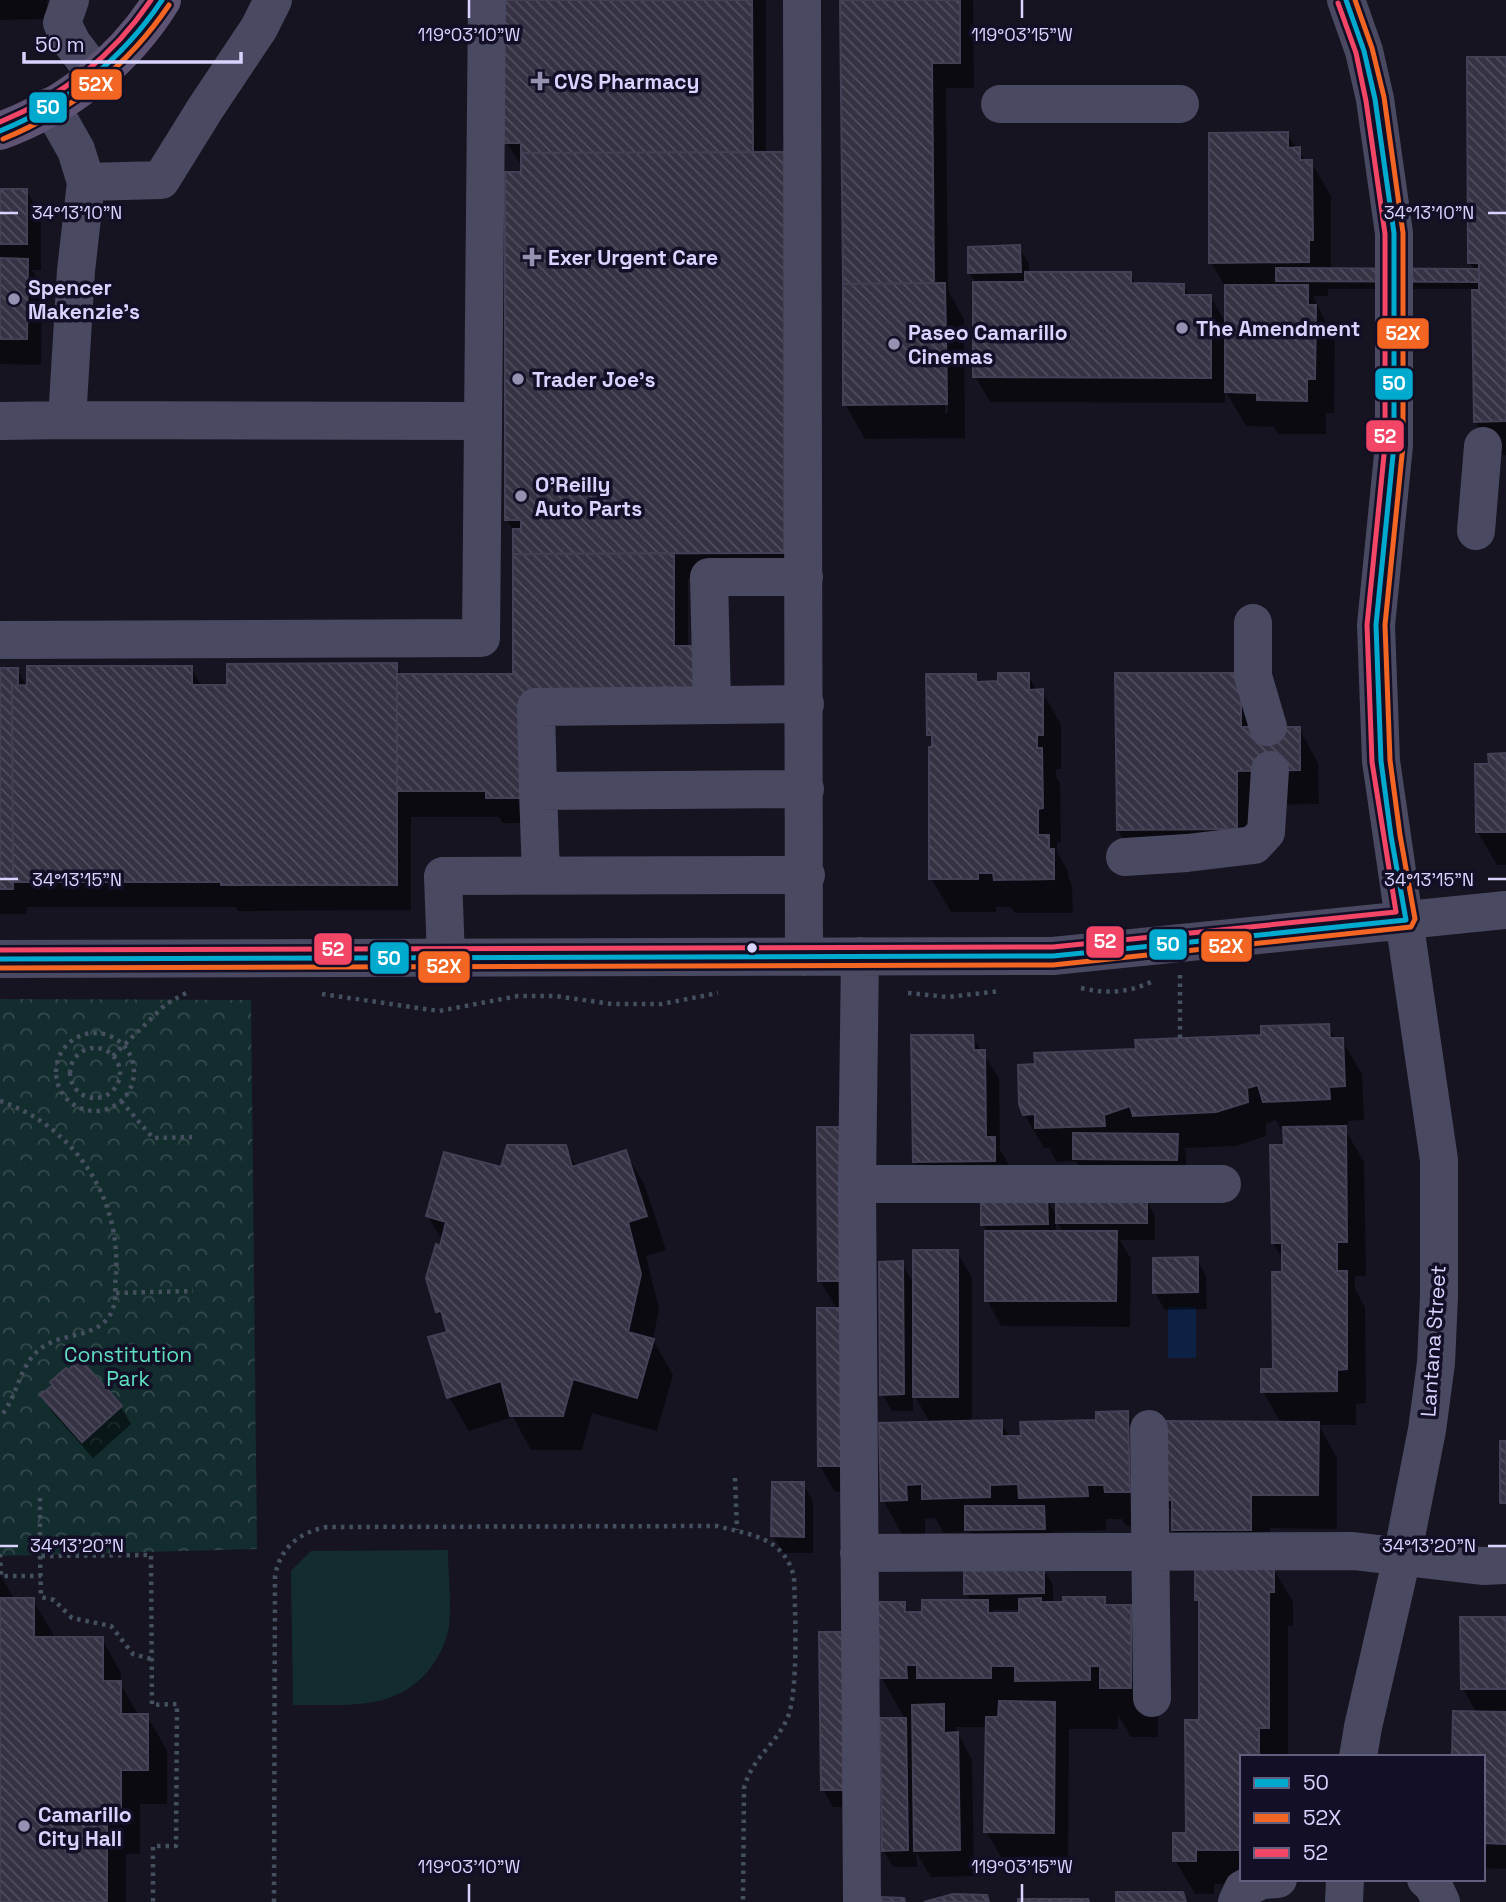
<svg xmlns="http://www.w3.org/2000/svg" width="1506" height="1902" font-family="'Space Grotesk',sans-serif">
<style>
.forest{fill:url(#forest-crowns)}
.pitch{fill:#132c2d}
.water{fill:#0d2144}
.shadow{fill:#0007;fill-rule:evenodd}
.building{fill:url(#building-back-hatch);stroke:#433f54;stroke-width:2}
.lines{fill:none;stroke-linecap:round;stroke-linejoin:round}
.path{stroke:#44505f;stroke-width:4.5;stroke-dasharray:3.5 5;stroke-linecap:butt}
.minor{stroke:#4a4962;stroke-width:38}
.major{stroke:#5e5373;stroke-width:38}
.bus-1-casing{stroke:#130f26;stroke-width:10}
.bus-2-casing{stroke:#130f26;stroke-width:10}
.bus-3-casing{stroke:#130f26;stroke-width:10}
.bus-1{stroke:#00a9ce;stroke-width:5}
.bus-2{stroke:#f26522;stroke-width:5}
.bus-3{stroke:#f34667;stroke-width:5}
.ticks{fill:none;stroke:#d9d4ff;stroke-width:2.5}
.poi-dot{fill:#9591b1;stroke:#130f26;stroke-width:2.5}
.bus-dot{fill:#d9d4ff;stroke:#130f26;stroke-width:2.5}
.labels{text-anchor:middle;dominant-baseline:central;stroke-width:7;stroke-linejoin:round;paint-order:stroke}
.poi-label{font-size:21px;font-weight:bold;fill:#d9d4ff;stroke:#130f26;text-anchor:start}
.street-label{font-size:21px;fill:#d9d4ff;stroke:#130f26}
.park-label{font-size:21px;fill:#5fe0c0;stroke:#130f26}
.ticks-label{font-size:18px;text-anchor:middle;fill:#d9d4ff;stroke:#130f26;stroke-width:7;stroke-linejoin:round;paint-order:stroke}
.line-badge{stroke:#130f26;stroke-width:2.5}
.badge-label{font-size:19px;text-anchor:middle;font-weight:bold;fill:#fff}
</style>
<defs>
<pattern id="forest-crowns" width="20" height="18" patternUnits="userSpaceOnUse" patternTransform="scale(1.75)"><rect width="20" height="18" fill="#132c2d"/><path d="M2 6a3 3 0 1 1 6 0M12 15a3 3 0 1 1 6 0" fill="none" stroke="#354a4c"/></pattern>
<pattern id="building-back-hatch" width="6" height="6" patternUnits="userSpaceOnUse" patternTransform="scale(1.75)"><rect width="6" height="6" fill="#343243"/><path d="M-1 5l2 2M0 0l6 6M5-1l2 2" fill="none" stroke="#514f5f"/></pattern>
</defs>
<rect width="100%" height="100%" fill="#161421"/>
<path class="forest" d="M0,999L251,1000L257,1549L0,1556Z"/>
<path class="pitch" d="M448,1550C448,1574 452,1602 449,1626C447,1640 440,1654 432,1666C397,1713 346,1704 293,1705L291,1571L311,1551Z"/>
<path class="water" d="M1168,1307H1196V1358H1168Z"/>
<path class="shadow" d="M0,0H47L48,19L0,20Z
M506,0H766V154L798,578H688V647L544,714V823H503L499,817H411V910L238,911L236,907H27V914H0V669H17L29,690L191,668L202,687H229L396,665L402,676H515V533L507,520L523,174V168L506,142Z
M842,0H973L974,88H946L948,290L964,319L965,438L865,439L845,404L847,285L844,283ZM944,317H947L948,413H945Z
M1506,59V455H1495L1475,421L1474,289H1328V296H1313L1335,341L1334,413H1326V434H1278L1274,427L1246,426L1225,390V403L990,402L975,376L976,284L970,273L969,248L1019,247L1029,264V273L1130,274L1136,285H1183L1190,296H1210L1227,325V290L1211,262L1287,134L1306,162H1311L1331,196V270H1475L1470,263Z
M0,190H26L41,216V270H32L42,286L41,365L0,364Z
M1240,674L1260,729L1299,728L1318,763L1319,804L1255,805L1256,863L1138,864L1118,830Z
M1028,675L1037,691H1042L1061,725V769H1056V776L1060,784L1061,842L1057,843V852L1068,871V877L1072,885L1073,913H1015L1011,907H996V912H951L931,878L934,744L929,735L975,676L979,683H999Z
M1506,755V865H1497L1477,831L1491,766Z
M1328,1025L1336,1040H1342L1362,1074L1364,1120L1348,1121L1347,1133L1364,1162L1366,1276H1355V1289L1365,1307L1366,1403L1356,1404V1425H1319L1337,1458V1529L1270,1528V1564L1193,1563L1173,1529L1174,1516L1164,1499L1281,1423L1263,1391L1275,1371L1284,1274V1261L1273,1243L1285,1136L1276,1120L1266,1123V1136L1236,1146L1184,1148L1186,1153V1176L1084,1175L1076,1161L1057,1162L1049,1148H1044L1024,1114L1138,1051L1263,1036Z
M972,1036L999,1078L1000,1150L1009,1165L929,1187L914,1161Z
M841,1129L858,1491L835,1492L820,1466L837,1309L820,1281Z
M565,1147L577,1168L625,1152L645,1186L666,1250L646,1256L659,1309L653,1340L673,1375L657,1431L592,1413L582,1450H531L513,1417L469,1431L449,1397L448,1330L438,1312L443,1242L428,1216L502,1170Z
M1046,1198L1058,1218L1146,1199L1155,1216V1240H1120L1131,1259L1130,1327L1001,1326L987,1300V1231L983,1225ZM1056,1220L1064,1233H1056Z
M957,1252L972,1278V1422H1001L1010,1438L1022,1437L1097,1422L1127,1413L1147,1447L1149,1525L1126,1526L1122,1519H1106V1530L1053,1532V1546H977L969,1532L944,1533L935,1518L925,1519V1534H902L883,1500L930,1423L913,1393V1411H892L882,1394L902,1263L914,1285Z
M1197,1259L1206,1276L1207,1309L1165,1310L1155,1293Z
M42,1395L121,1407L131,1424L93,1458L52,1412Z
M803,1484L813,1501V1553H783L773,1536Z
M1043,1568L1053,1585V1603L1104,1598L1108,1607H1130L1158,1656V1737H1131L1118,1715V1729H1069L1068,1858L1001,1857L986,1831L987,1727H955L972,1760L974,1876L931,1877L916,1852L917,1867H893L883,1850L905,1719L881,1677L904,1604L909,1614L924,1613L971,1601L966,1593ZM992,1610H1021V1614L994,1615Z
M1273,1568L1293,1602V1626H1288V1757H1242V1879L1278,1884H1214V1894H1195L1175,1860L1187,1835L1200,1722V1606L1197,1600Z
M0,1575L15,1600H33L53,1634V1639H102L121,1673V1685L139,1716H147L167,1750V1804H140V1854H126V1902H0Z
M1506,1618V1869L1483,1868V1757L1477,1713L1463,1689Z
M820,1633L853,1807H833L823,1790Z"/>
<path class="building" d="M504,0H752L753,152L521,153V143H504Z
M840,0H960V63H932L934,283L843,284Z
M1467,57H1506V421L1474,422L1472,290H1479V263H1468Z
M1288,132V148L1300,147V160H1312L1313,240H1309V262L1209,263V133Z
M784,152V553L513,554V529H521V520H505V172H521V153Z
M0,189H27V244H0Z
M1020,245L1021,272L968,273V247Z
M0,258L28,259L27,339H0Z
M1276,268L1479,269V282L1276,281Z
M1025,272H1131V283L1184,284V295H1211V378L973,377V282H1025Z
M945,283L947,404L843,405V284Z
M1225,285H1308V305H1316L1315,379H1307V401L1257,400V393L1225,392Z
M674,553V646H695V688L530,689L513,674V554Z
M397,663V885H221V882H13L12,686L27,685V666H192V685H227V664Z
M0,668H18V686H12L13,889H0Z
M998,673H1029V690L1043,689V735H1037V748H1042L1043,808L1038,809V835H1049V849H1054V879L994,880L993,873H978V879H929V747H932V735H927L926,674H976V682L998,681Z
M1115,673H1241V727H1300V770L1237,771V829L1117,830Z
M397,674H513L530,689V798H486V791H397Z
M1506,753V832H1476L1475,764H1489L1488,754Z
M1329,1024L1330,1038H1343L1345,1086L1329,1087L1330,1099L1263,1102L1258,1085L1247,1088L1248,1102L1216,1112L1133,1116L1130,1106L1104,1115L1105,1126L1035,1128V1114L1023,1115L1019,1104L1018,1065L1035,1064L1034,1053L1136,1049L1135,1040L1261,1035V1026Z
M911,1035H973L974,1050H985L986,1137H995V1161L913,1162Z
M1346,1126L1347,1242H1337V1271H1347V1369L1337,1370V1391L1261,1392V1369H1273L1272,1272H1282V1243H1272L1270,1145H1284L1283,1127Z
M817,1127H842L843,1281H818Z
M1073,1133L1178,1134L1177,1160L1073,1159Z
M507,1145H566L572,1167L626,1150L647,1216L628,1222L641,1274L628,1332L654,1339L637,1398L573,1379L563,1416H510L501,1381L447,1398L428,1337L447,1332L441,1311L436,1312L426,1278L436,1244L440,1246L446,1222L426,1216L444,1152L501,1167Z
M1047,1196L1048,1224L981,1225V1197Z
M1147,1197V1223H1056V1198Z
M985,1231H1117L1116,1301H985Z
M913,1250H958V1397H913Z
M1198,1257V1292L1153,1293V1258Z
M903,1261L904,1394L880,1395L879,1262Z
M817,1308H843L844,1466H818Z
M79,1358L122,1406L82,1442L40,1395L53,1385L50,1382L66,1368L69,1370Z
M1128,1411L1130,1492H1105L1104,1485H1087L1088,1496L1019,1498L1018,1484L990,1485V1497L922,1499V1484L906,1485L907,1500L881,1501L879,1423L1002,1420V1436H1021L1020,1422L1096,1420V1412Z
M1162,1421L1319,1422L1318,1495H1251V1530H1172V1500H1162Z
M1500,1441H1506V1503H1500Z
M772,1482H804V1537L771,1536Z
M965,1506H1044L1045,1529L965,1530Z
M1195,1566H1274V1592H1269V1728H1259V1757H1242V1850H1196V1861H1173V1833H1186L1185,1720H1199V1600H1195Z
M964,1567H1044V1593L964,1594Z
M1063,1597H1105V1605H1131V1688H1100V1666H1090V1680L1015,1681V1666H991V1678H917V1665H906L907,1678H879L878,1602H905V1612H922V1600H988V1613H1019V1599L1041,1598V1602H1063Z
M0,1598H34V1637H103V1681H121V1714H148V1770H121V1821H107V1902H0Z
M1460,1617H1506V1689H1461Z
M819,1632H842L845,1790H821Z
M999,1701L1055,1702L1054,1833L984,1832L986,1717H998Z
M944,1704V1733L958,1732L960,1850L914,1851L912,1705Z
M1453,1711L1506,1712V1844L1483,1843V1757H1452Z
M880,1718H906L908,1850L882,1851Z
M1116,1892H1183L1186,1902H1116Z
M953,1894L987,1895L989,1902H924Z
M880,1897L904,1898L905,1902H880Z
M1018,1899H1088L1089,1902H1018Z"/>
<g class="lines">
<path class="path" d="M1180,975V1038
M1081,988C1107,994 1129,993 1153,981
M908,993L948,997L1000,991
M322,994L439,1011L518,996H555L612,1004H662L718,993
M56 1072a39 39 0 1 1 78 0a39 39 0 1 1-78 0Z
M70 1073a25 25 0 1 1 50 0a25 25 0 1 1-50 0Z
M113,1056L166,1004L186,993
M0,1101C72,1125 121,1196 116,1273C114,1288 118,1301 110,1315C95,1339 61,1332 40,1349C18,1367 18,1397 0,1417
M121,1101L153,1138L192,1137
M116,1293L193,1291
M735,1478L737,1530
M40,1498V1556L151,1555L152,1705L177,1704L176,1846H153V1902
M0,1554L1,1576H41
M40,1556L41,1597L54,1600L72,1618L111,1626L133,1654L151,1659
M274,1902L275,1576C280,1548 299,1532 327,1527L717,1526C751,1535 784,1537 794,1577C795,1607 799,1694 787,1719C774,1747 753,1756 744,1788L743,1902"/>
<path class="minor" d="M70,0L62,23L72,43L97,76
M802,0L804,957
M1346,0L1364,51L1375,99L1394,233V445L1376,625L1381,761L1439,1160V1297L1436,1363L1427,1430L1402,1557L1363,1727L1358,1757
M1000,104H1180
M51,106L76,150L86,182L161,180L205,109L259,28L273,0
M67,420L483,421
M0,421L67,420L76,271L86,182
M1476,531L1483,446
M1253,623V676L1268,727
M0,640L481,638L487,0
M712,705L709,577H804
M538,791L536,707L805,704
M1125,857L1187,853L1254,845L1266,832L1270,770
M541,875L538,791L805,789
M860,956L857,1184L862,1902
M446,958L443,876L806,875
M0,959L1053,956L1506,910
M857,1184H1222
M1149,1429L1152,1698
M859,1553L1353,1551L1482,1566L1506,1565
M1426,1879L1433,1885L1441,1902
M1237,1902L1243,1889L1262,1880L1278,1879
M1344,1902L1345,1879"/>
<path class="major" d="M0,131C66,107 125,60 162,0"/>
<g class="bus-1-casing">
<path id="bus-1" d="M0,131C68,103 121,61 162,0
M0,959L1053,956L1406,920L1391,836L1381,761L1376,625L1394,445V233L1375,99L1364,51L1346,0"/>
</g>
<g class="bus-2-casing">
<path id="bus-2" d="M3,139C73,110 127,67 169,5
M0,968L1053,965L1411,927L1415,919L1400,835L1390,760L1385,625L1403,445V233L1384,97L1372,48L1355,0"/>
</g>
<g class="bus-3-casing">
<path id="bus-3" d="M0,122C63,96 113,56 151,0
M0,950L1053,947L1396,912L1372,762L1367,625L1385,445V234L1366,101L1356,53L1338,3"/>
</g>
<use href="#bus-1" class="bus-1"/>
<use href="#bus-2" class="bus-2"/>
<use href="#bus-3" class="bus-3"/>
</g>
<path class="ticks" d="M469,0V18M1022,0V18M0,213H18M1488,213H1506M0,879H18M1488,879H1506M0,1546H18M1488,1546H1506M469,1884V1902M1022,1884V1902"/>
<g class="poi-dot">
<path d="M536.5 70.5h7v7h7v7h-7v7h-7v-7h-7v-7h7z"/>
<path d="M528.5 246.5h7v7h7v7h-7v7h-7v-7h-7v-7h7z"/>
<circle cx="14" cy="299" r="7"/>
<circle cx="1182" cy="328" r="7"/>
<circle cx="894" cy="344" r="7"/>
<circle cx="518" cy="379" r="7"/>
<circle cx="521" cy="496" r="7"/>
<circle cx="24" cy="1826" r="7"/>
</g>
<circle class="bus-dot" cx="752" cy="948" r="6"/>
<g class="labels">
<g class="poi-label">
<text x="554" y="81">CVS Pharmacy</text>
<text x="548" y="257">Exer Urgent Care</text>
<text x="28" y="287">Spencer<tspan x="28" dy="24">Makenzie's</tspan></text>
<text x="1196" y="328">The Amendment</text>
<text x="908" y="332">Paseo Camarillo<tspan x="908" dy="24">Cinemas</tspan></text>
<text x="532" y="379">Trader Joe's</text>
<text x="535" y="484">O'Reilly<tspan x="535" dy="24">Auto Parts</tspan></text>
<text x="38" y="1814">Camarillo<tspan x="38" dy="24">City Hall</tspan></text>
</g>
<g class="street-label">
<text transform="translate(1433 1341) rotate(-86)">Lantana Street</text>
</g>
<g class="park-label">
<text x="128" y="1354">Constitution<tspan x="128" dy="24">Park</tspan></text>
</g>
</g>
<g class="ticks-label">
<text x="469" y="41">119°03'10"W</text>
<text x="1022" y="41">119°03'15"W</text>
<text x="1429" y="219">34°13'10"N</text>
<text x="77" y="219">34°13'10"N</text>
<text x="1429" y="886">34°13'15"N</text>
<text x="77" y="886">34°13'15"N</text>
<text x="1429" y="1552">34°13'20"N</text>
<text x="77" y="1552">34°13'20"N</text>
<text x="469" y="1873">119°03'10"W</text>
<text x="1022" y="1873">119°03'15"W</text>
</g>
<g class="line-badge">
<rect x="70" y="68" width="53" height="33" rx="7" fill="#f26522"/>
<rect x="28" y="91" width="40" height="33" rx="7" fill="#00a9ce"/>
<rect x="1376" y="317" width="54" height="33" rx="7" fill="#f26522"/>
<rect x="1374" y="367" width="40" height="34" rx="7" fill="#00a9ce"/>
<rect x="1365" y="419" width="40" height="34" rx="7" fill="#f34667"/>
<rect x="1085" y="925" width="40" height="34" rx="7" fill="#f34667"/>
<rect x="1148" y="928" width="40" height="33" rx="7" fill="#00a9ce"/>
<rect x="1200" y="930" width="53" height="33" rx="7" fill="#f26522"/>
<rect x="313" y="932" width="40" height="34" rx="7" fill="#f34667"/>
<rect x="369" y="941" width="41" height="34" rx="7" fill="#00a9ce"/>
<rect x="417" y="950" width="54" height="34" rx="7" fill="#f26522"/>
</g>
<g class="badge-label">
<text x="96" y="91">52X</text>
<text x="48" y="114">50</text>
<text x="1403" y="340">52X</text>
<text x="1394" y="390">50</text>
<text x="1385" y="443">52</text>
<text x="1105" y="948">52</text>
<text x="1168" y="951">50</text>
<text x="1226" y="953">52X</text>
<text x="333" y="956">52</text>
<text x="389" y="965">50</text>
<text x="444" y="973">52X</text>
</g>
<rect x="1240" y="1755" width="245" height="126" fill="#130f26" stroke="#625e7d" stroke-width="2"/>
<rect x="1254" y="1778" width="35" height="10" fill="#00a9ce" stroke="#625e7d" stroke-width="2"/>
<text x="1303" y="1790" font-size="21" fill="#d9d4ff">50</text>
<rect x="1254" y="1813" width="35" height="10" fill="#f26522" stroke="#625e7d" stroke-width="2"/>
<text x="1303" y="1825" font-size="21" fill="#d9d4ff">52X</text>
<rect x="1254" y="1848" width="35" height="10" fill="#f34667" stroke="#625e7d" stroke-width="2"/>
<text x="1303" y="1860" font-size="21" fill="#d9d4ff">52</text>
<path d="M24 52v10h217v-10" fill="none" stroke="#d9d4ff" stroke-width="3.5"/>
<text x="35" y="52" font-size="21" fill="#d9d4ff" stroke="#130f26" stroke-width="5" paint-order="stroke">50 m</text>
</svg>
